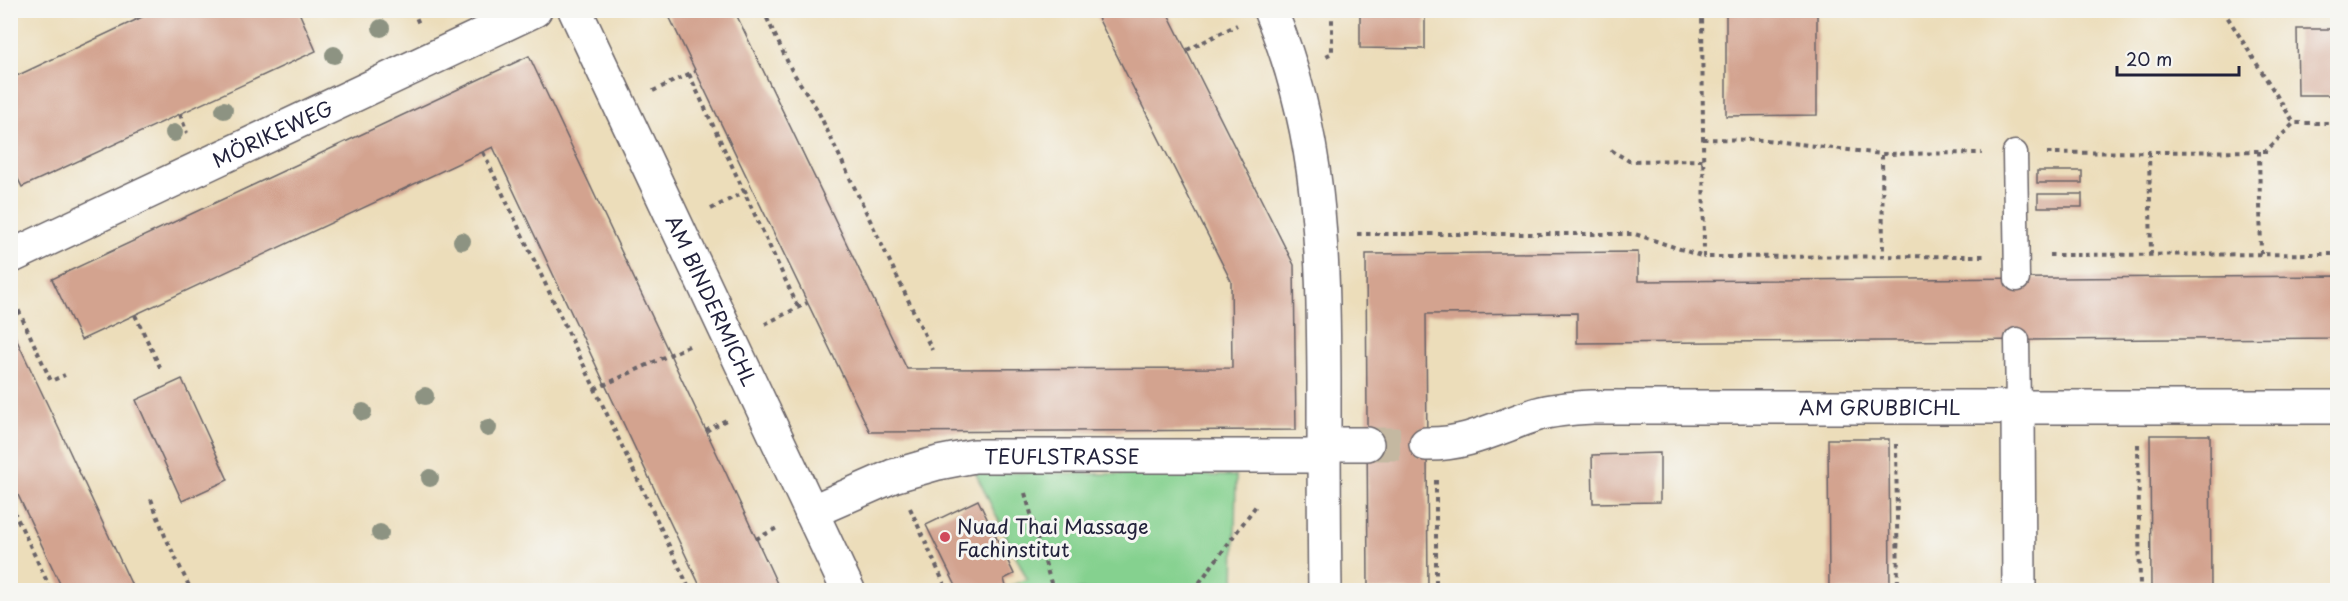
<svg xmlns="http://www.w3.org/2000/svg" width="2348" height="601" font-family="'Playpen Sans',sans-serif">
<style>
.park{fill:#85d18f;stroke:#547a65;stroke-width:1.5}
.building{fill:#d3a38f}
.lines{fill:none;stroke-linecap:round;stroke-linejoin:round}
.minor-tunnel{stroke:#c4b8a1;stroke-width:33;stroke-dasharray:33 16;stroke-linecap:butt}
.service-casing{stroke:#696367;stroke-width:27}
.minor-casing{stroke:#696367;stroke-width:36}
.path{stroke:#696367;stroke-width:4;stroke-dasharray:4.5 4.5;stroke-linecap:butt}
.service{stroke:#fff;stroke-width:24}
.minor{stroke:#fff;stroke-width:33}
.tree{fill:#8d9382}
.poi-dot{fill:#d1495b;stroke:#f6f6f2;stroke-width:2}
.labels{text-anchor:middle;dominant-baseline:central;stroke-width:6;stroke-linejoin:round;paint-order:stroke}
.street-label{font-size:20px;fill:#22223b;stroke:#f6f6f2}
.poi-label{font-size:20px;fill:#22223b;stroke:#f6f6f2;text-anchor:start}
</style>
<rect width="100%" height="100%" fill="#f6f6f2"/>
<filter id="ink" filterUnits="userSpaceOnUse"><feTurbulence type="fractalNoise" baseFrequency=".0167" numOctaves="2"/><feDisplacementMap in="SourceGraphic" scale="12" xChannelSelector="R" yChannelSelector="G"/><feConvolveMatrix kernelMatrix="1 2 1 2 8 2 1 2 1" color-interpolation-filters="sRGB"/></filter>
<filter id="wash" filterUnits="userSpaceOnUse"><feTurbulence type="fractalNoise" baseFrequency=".008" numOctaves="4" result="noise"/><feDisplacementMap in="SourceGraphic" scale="24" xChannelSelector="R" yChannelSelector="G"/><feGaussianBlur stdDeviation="1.35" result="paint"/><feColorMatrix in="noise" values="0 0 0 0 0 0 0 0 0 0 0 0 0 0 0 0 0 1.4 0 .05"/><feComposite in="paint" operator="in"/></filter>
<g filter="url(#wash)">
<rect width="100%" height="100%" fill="#ecddba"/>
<path class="park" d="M975,472L1236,476L1234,590H1012L1011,586L1027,579Z"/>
<g id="blocks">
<path class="building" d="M157,10H298L316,51L22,187L10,163V79Z
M660,10H734L907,369L1232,368L1231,281L1094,10H1166L1294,265L1296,430L870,432L667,12L662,14Z
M1360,10H1425V49L1360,48Z
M1726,10H1817V115L1726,116Z
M2297,29H2338V95H2298Z
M529,56L726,473L780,590H702L493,147L81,340L52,279Z
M2037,171H2082V183H2037Z
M2038,194H2082V207H2038Z
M1638,252V281L2338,276V338L1577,343V313L1426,314L1428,590H1368L1366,254Z
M10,326L61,433L134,590H63L10,478Z
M182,379L228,480L182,501L136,400Z
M2150,435H2210L2211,590H2151Z
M1828,439H1889L1890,590H1829Z
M1660,453V502L1593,503L1592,455Z
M978,500L1014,574L1004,579L1007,590H958L926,525Z"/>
</g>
</g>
<g filter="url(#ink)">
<use href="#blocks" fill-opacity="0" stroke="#696367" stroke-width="1.5"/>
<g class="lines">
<path class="minor-tunnel" d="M1367,444H1426"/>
<g class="service-casing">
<path id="service" d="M2015,153L2017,279
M2017,340L2018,408"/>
</g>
<g class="minor-casing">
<g id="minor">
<path id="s1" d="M575,10L848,590"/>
<path d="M1270,10C1322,134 1323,250 1324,381C1324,451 1324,521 1325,590"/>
<path id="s2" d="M10,257L535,10"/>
<path d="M2018,408L2019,590"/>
<path d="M1324,444H1367"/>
<path id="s3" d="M1426,444C1468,445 1500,426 1538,414C1556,409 1575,408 1593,407H2338"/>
<path id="s4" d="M811,512L893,476L938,463L974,456H1324"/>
</g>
</g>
<path class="path" d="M133,10L137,20
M413,10L419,24
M763,10L792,71L817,109L932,350
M1702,10L1704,257L1985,256
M2223,10L2294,123
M1187,50L1237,25
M1326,56L1332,53V10
M689,74L798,307
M653,91L695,71
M180,114L187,133
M1703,139L1766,140L1882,154L1982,153
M1611,150L1629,161L1703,160
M2259,151L2261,254
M483,152L690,590
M2149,152L2151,254
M2047,153L2266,151L2294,123H2338
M1882,155L1883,256
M711,209L752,188
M1357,234H1635L1704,257
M2049,255L2338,254
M11,294L51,381L65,375
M135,315L161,369
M765,324L807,303
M595,389L693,344
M706,431L726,420
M1896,444L1898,590
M2138,444L2140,590
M1436,480V590
M1025,493L1053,590
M151,499L165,536L191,590
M10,503L51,590
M910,508L947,590
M756,539L777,528
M1194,590L1258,503"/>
<use href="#service" class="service"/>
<use href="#minor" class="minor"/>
</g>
<g class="tree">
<circle cx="381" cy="28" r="9"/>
<circle cx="334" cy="55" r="9"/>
<circle cx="224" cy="110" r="9"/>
<circle cx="174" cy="133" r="9"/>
<circle cx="462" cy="241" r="9"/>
<circle cx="425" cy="396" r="9"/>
<circle cx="363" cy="412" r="9"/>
<circle cx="488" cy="428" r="9"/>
<circle cx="430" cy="478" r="9"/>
<circle cx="380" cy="533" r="9"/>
</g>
</g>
<circle class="poi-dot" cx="945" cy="537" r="6"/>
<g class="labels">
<g class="street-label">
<text stroke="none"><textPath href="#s2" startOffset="290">MÖRIKEWEG</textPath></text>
<text stroke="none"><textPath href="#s1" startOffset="321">AM BINDERMICHL</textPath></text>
<text stroke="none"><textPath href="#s3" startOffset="459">AM GRUBBICHL</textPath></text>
<text stroke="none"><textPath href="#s4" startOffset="261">TEUFLSTRASSE</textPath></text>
</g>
<g class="poi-label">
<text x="957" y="526">Nuad Thai Massage<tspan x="957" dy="23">Fachinstitut</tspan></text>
</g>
</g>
<rect width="2348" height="601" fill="none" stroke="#f6f6f2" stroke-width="36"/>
<path d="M2117 66v9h122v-9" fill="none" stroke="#22223b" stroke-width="3"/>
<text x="2126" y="66" font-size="18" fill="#22223b" stroke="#f6f6f2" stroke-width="4.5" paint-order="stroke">20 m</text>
</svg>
